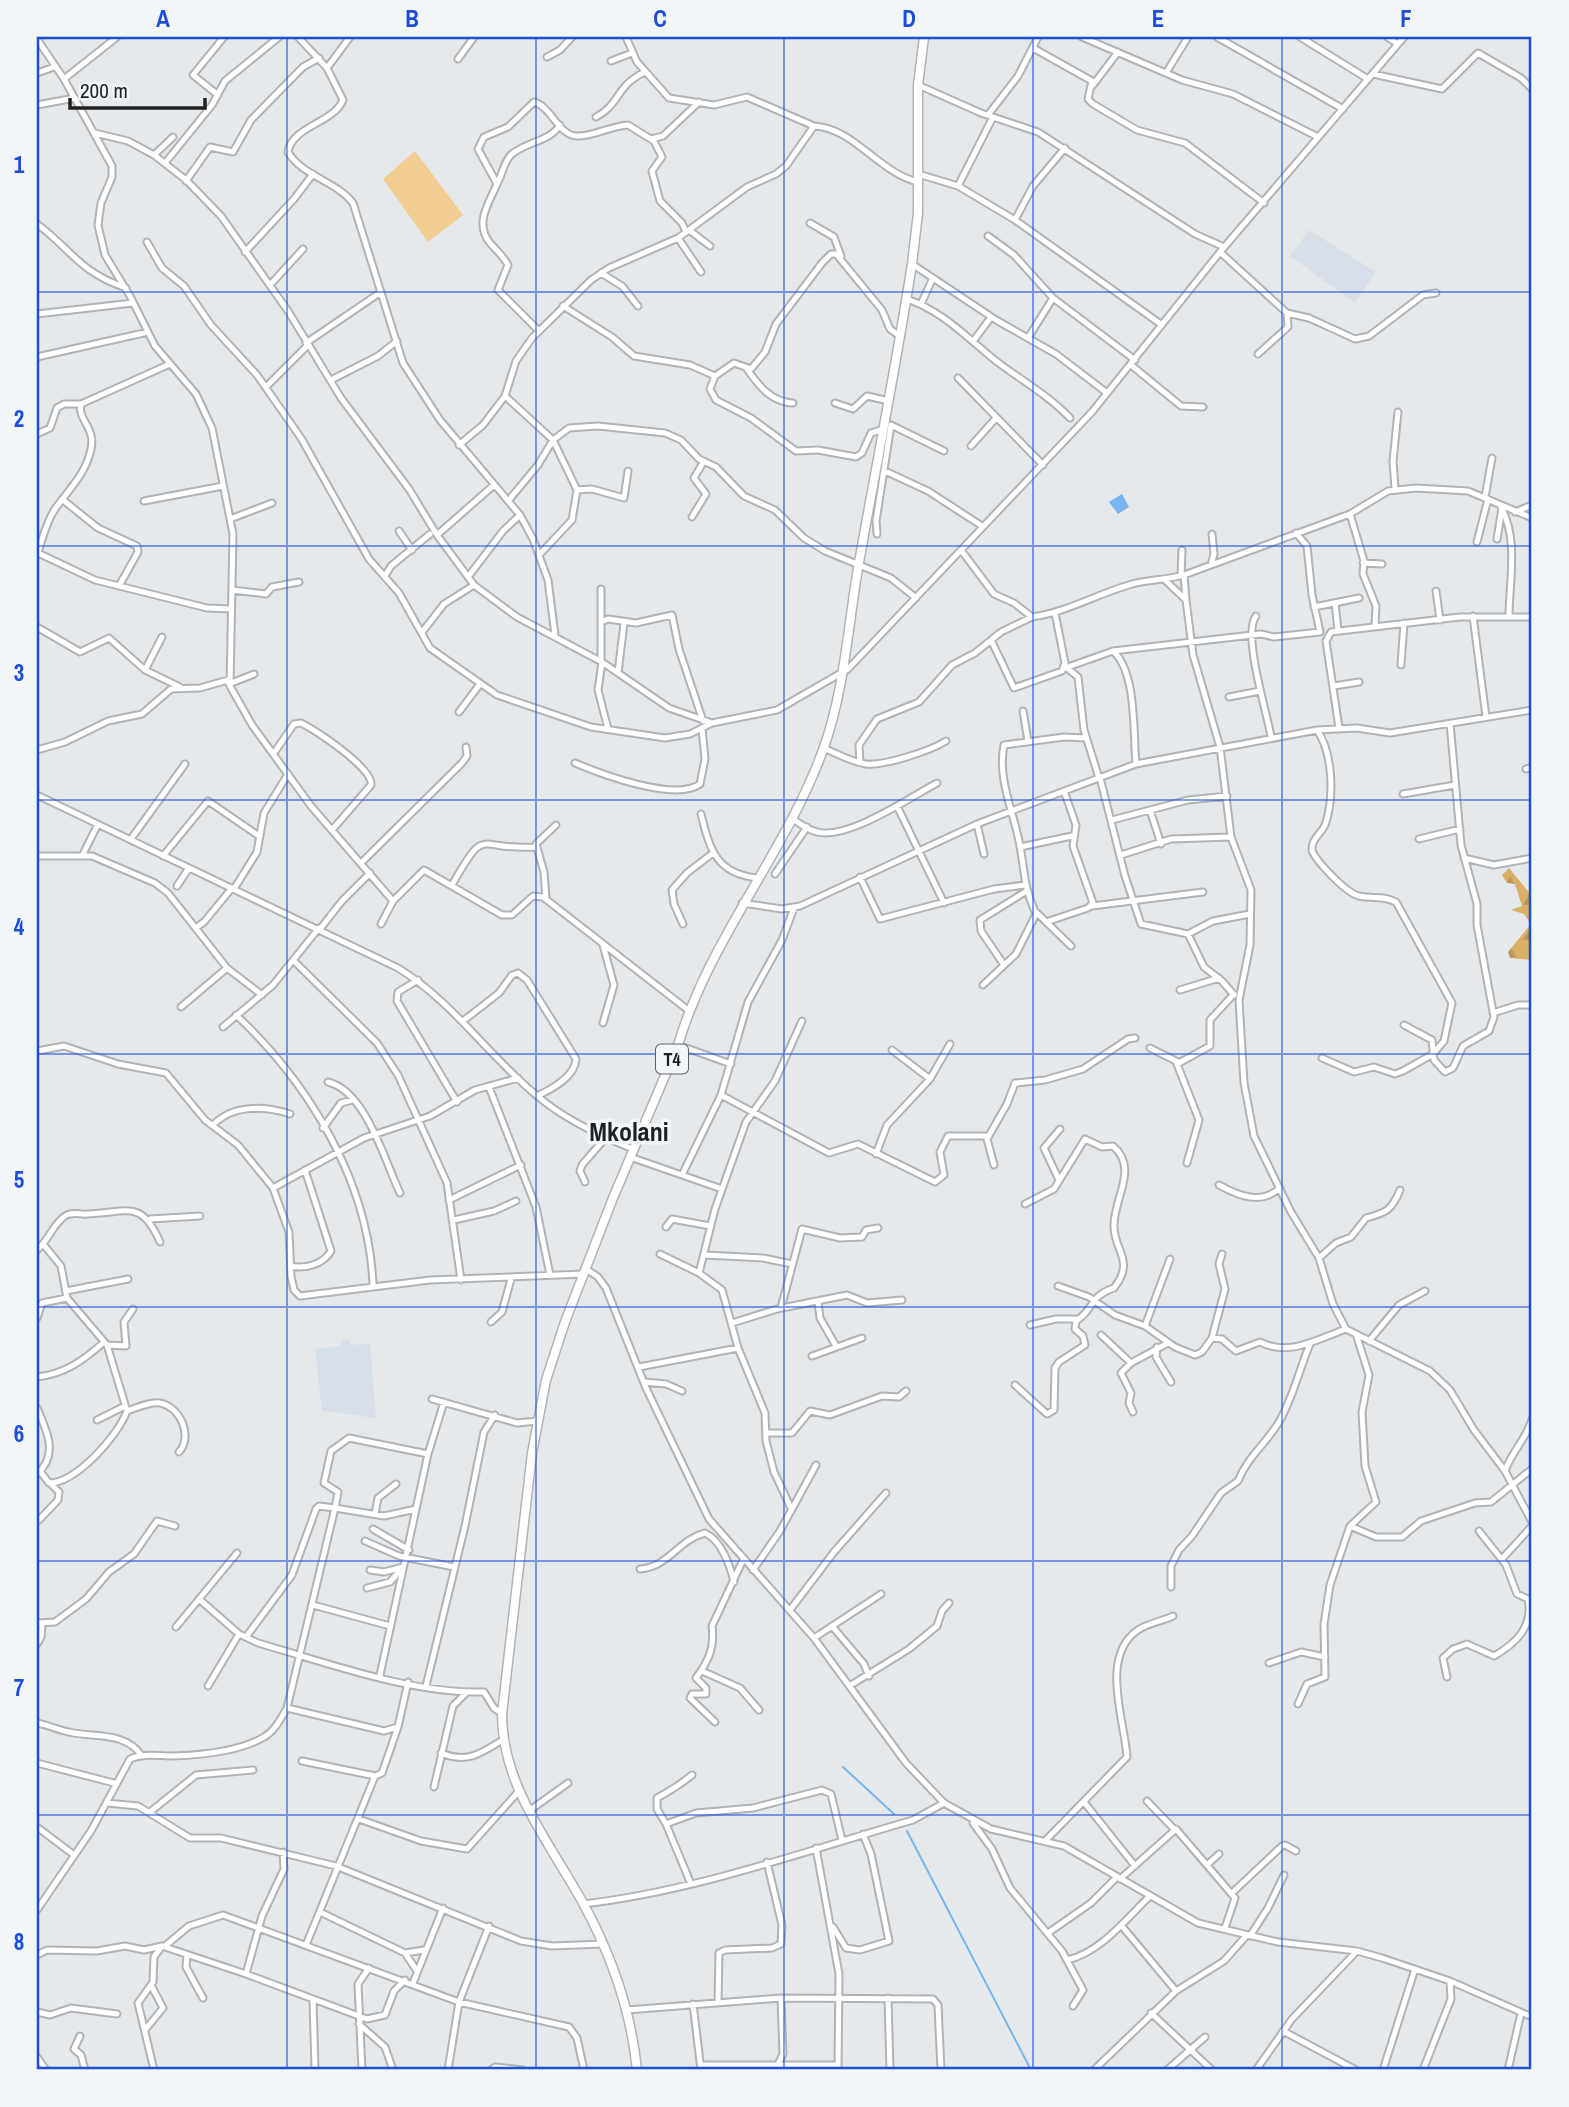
<svg xmlns="http://www.w3.org/2000/svg" width="1569" height="2107" font-family="'Archivo Narrow',sans-serif">
<style>
.built{fill:#d6dfe7}
.grass{fill:#f2cd91}
.forest{fill:url(#forest-firs)}
.water{fill:#76b5ed}
.lines{fill:none;stroke-linecap:round;stroke-linejoin:round}
.stream{stroke:#76b5ed;stroke-width:2}
.minor-casing{stroke:#b0b3b6;stroke-width:9}
.highway-casing{stroke:#b0b3b6;stroke-width:11}
.minor{stroke:#fff;stroke-width:5}
.highway{stroke:#fff;stroke-width:8}
.grid{fill:none;stroke:#1d4ed8;stroke-width:2;stroke-opacity:0.55}
.labels{text-anchor:middle;dominant-baseline:central;stroke-width:7;stroke-linejoin:round;paint-order:stroke}
.shield{fill:#f3f6f9;stroke:#5f6062;stroke-width:2}
.shield-label{font-size:18px;font-weight:bold;fill:#1f2021}
.district-label{font-size:26px;font-weight:bold;fill:#1f2021;stroke:#f3f6f9}
.neatline{fill:none;stroke:#1d4ed8;stroke-width:2.5}
.grid-label{font-size:23px;text-anchor:middle;font-weight:bold;fill:#1d4ed8}
</style>
<defs>
<pattern id="forest-firs" width="22" height="20" patternUnits="userSpaceOnUse" patternTransform="scale(1.75)"><rect width="22" height="20" fill="#d9ae65"/><path d="M5 1l3.5 6h-7zM16 11l3.5 6h-7z" fill="#ba9557"/></pattern>
</defs>
<rect width="100%" height="100%" fill="#e6e9ec"/>
<path class="built" d="M1309,230L1376,272L1355,303L1290,256Z
M349,1340L351,1345L370,1343L376,1418L322,1411L315,1349L341,1346V1341Z"/>
<path class="grass" d="M415,151L463,215L428,242L383,179Z"/>
<path class="forest" d="M1509,868L1532,896V960L1510,958L1508,952L1531,924L1524,914L1511,910L1522,906L1515,884L1507,883L1502,875Z"/>
<path class="water" d="M1122,494L1129,507L1118,514L1109,502Z"/>
<g class="lines">
<path class="stream" d="M843,1767L894,1814
M907,1831L1031,2070"/>
<g class="minor-casing">
<path id="minor" d="M298,37L327,68L343,100C334,123 292,126 288,152C302,176 336,181 353,203L403,363L440,420L520,515L533,539L548,580L555,635
M626,37L637,62L669,98L714,105L747,97L814,126
M1082,37L1182,80L1233,94L1318,137
M1217,37L1343,109
M1300,37L1368,79
M1387,37L1398,44
M37,39L64,79L112,166V177L101,203L98,225L105,255L130,296L155,346L196,394L212,428L233,534L230,686L252,725L311,806L393,901L424,870L502,915H512L533,896L543,897L688,1010
M1033,48L1092,81L1088,99L1093,104L1137,130L1185,143L1264,203
M547,57L560,50L572,37
M458,59L474,37
M611,61L632,53
M327,68L350,37
M37,73L54,67
M1166,73L1188,37
M1373,74L1442,89L1478,53L1521,78L1532,89
M64,79L117,37
M918,85L981,113L1038,132L1195,234L1224,247
M1093,85L1118,52
M218,95L193,75L224,37
M37,105L75,98
M988,115L1018,76L1038,37
M596,117C621,104 615,86 645,72
M95,133L128,141L154,155L186,180L221,216L288,311L341,398L409,489L437,535L474,585L517,617L602,662L669,708L712,723L777,710L848,669L1092,412L1220,252L1404,37
M651,139L663,136L699,102
M154,155L173,137
M165,163L212,105L225,81L279,37
M918,174L958,186L1015,220L1162,325
M186,181L210,147L233,152L251,120L303,67L319,58
M497,184C502,175 505,159 512,154C528,141 549,142 560,125
M958,186L992,119
M1015,220L1033,186L1065,148
M810,223L834,237L841,256
M37,224C72,250 79,272 126,288
M689,230L710,246
M988,236L1014,255L1053,298L1135,360
M678,238L701,272
M147,242L162,268L184,286L211,325L257,375L301,438L369,559L399,593L430,648L497,695L591,727L665,738L690,734L712,723
M245,252L294,199L313,174
M1220,252L1287,313L1309,318L1355,339L1369,336L1423,295L1436,293
M912,264L996,320L1056,354L1107,393
M601,273L622,286L638,306
M270,285L303,249
M907,299C944,312 966,337 996,361C1021,380 1048,395 1070,418
M921,304L932,280
M563,306L612,337L634,356L690,365L715,376L734,363L751,369L765,352L776,324L822,263L831,254H836L882,310L890,329L901,337
M37,314L133,303
M538,330L498,290L508,265C504,257 496,250 490,243C474,223 489,203 497,184L478,149L484,137L508,127L534,102C551,106 559,137 578,136C594,136 611,126 628,125L654,141L662,157L652,171L660,201L682,223L686,232
M1028,338L1053,298
M974,340L989,320
M306,343L381,292
M1258,354L1288,327L1287,313
M37,357L148,332
M1131,365L1181,406L1203,407
M747,369C759,386 771,402 793,403
M715,376L710,389L716,400L751,418L796,451L818,450L856,457L862,453L871,433L884,429
M958,378L1043,465
M331,380L378,356L397,341
M266,387L307,346
M505,396L553,440L577,490L572,520L541,553
M835,403L853,409L867,396L889,401
M891,425L944,451
M37,434L50,428L57,408L64,404H81
M459,445L483,425L505,396L516,361L532,338L591,280L609,268L678,238L747,187L776,174L786,166L814,126C854,128 879,173 918,182
M971,446L996,418
M885,471L928,491L982,526
M1395,489L1393,461L1398,412
M577,490L592,489L624,498L628,471
M1485,497L1492,458
M63,500L98,528L137,546L138,552L119,586
M144,501L223,486
M508,501L538,465L553,440L569,428L598,426L665,433L681,440L699,459L716,467L744,496L775,510L804,538L825,551L891,578L916,598
M1501,507C1519,540 1509,581 1509,617
M1515,512L1532,505
M1350,514L1364,561L1363,574L1376,606L1375,625
M692,517L706,494L694,478L704,461
M230,519L272,503
M399,531L412,550
M1296,533L1307,546L1312,595L1320,632
M877,534L876,521L891,425
M437,535L494,485
M1497,539L1502,508
M1477,542L1488,499
M961,550L994,594L1014,603L1032,617C1069,612 1100,592 1136,583C1152,580 1168,579 1184,575L1350,514L1388,491L1416,488L1468,491L1532,518
M38,553L95,580L207,608L231,609
M37,555C42,541 46,522 55,509C69,489 86,474 91,449C96,428 77,419 81,404L170,364
M1363,563L1382,564
M1211,565L1214,554L1212,534
M1184,575L1186,600
M385,576L391,566L430,534
M1181,576L1182,550
M468,577L503,531L520,515
M1166,581L1186,600L1193,655L1220,747L1231,837L1251,890L1250,945L1239,1000L1244,1083L1254,1136L1291,1212L1319,1258L1333,1304L1346,1329L1430,1371L1450,1390L1474,1430L1505,1471L1532,1522
M601,589V661
M232,590L266,594L272,587L299,582
M1436,591L1440,620
M1335,603L1338,630
M1314,607L1359,598
M1256,616C1242,634 1267,712 1271,737
M1473,616L1486,717
M601,622L608,619L636,623L672,615L679,649L703,721
M37,627L80,652L109,638L145,670L180,687
M423,631L444,604L474,585
M991,640L1014,688L1062,671L1065,663L1055,613
M1113,651C1137,672 1133,734 1136,764
M602,662L598,690L608,729
M1401,665L1404,623
M1065,668L1113,651L1261,634L1274,637L1320,632
M1067,668L1078,677L1084,730L1099,778
M145,670L162,637
M618,673L624,623
M229,684L254,674
M1334,686L1359,682
M1229,697L1260,691
M1023,711L1028,741
M459,712L480,684
M1339,728L1326,641L1331,632L1460,617H1532
M1317,730C1333,753 1334,796 1326,822C1323,834 1311,837 1312,851C1318,863 1346,893 1359,896C1373,899 1383,895 1396,902L1452,1003L1444,1041L1433,1054L1403,1071L1395,1074L1374,1067L1354,1072L1322,1058
M824,748C837,754 852,762 866,764C884,766 930,751 946,741
M37,750L65,742L108,721L142,714L171,689L200,688L228,680
M274,753L294,724L301,723C316,730 374,769 371,785L332,830
M860,762L859,745L877,719L919,702L952,665L975,653L1001,632L1032,617
M575,763C601,774 675,802 700,784L705,759L702,729
M1526,769L1532,767
M1100,778L1125,876L1141,924L1188,934L1213,921L1250,914
M1403,794L1455,785
M37,795L398,968C452,1001 487,1054 535,1094C562,1118 600,1136 633,1149
M897,806L944,903
M1150,810L1161,844
M701,814C710,851 717,874 758,878
M793,819C800,824 808,830 817,832C848,840 909,798 937,783
M1112,820L1188,800L1227,796
M977,824L984,854
M131,839L185,764
M1419,839L1460,829
M1020,847L1072,836
M83,854L98,824
M1121,855L1171,839L1231,837
M37,856H92L155,883L168,893L227,968L262,995
M163,856L208,801L259,836
M1464,858L1494,865L1532,858
M361,863L462,763L467,756L466,747
M775,874L807,827
M860,877L880,919L994,889L1025,885
M452,885C487,823 476,851 535,847
M177,886L189,868
M234,889L257,852L264,813L288,774
M546,899L544,872L536,844L556,825
M742,903L782,909L800,906L977,824L1136,764L1317,730L1357,728L1390,733L1532,710
M1092,906L1203,892
M1036,912L1071,946
M1046,922L1088,908L1093,903L1073,846L1076,825L1064,791
M381,924L393,901
M683,924L674,904L672,890L687,873L713,853
M197,927L204,922L232,888
M320,929L342,901L370,873
M1188,934L1204,967L1222,981L1234,995
M294,961L377,1043L398,1075L447,1183L461,1280
M1004,965L981,931L980,920L1025,892
M418,980L398,992L397,1001L457,1102
M983,985L1016,954L1036,914C1024,888 1025,874 1020,846C1014,812 997,780 1004,745L1064,737L1086,738
M1180,990L1219,978
M181,1007L227,968
M1493,1013L1518,1005H1532
M236,1015C310,1084 369,1183 373,1285
M463,1021L499,993L512,975L518,973L527,980L576,1059C575,1077 552,1089 537,1096
M603,1023L614,985L603,945
M1404,1025L1432,1040L1434,1060L1445,1072L1453,1068L1463,1046L1489,1031L1494,1017L1477,925V904L1461,845L1450,723
M223,1027L273,985L319,928
M678,1045L731,1064
M1150,1048L1178,1062
M892,1050L930,1079
M37,1051L64,1046L118,1064L166,1073L205,1120L238,1145L273,1188L289,1232L291,1276L294,1290L300,1296L430,1280L584,1274
M328,1082C366,1091 385,1162 400,1193
M489,1087L536,1207L550,1275
M721,1095L829,1153L858,1144L935,1182L944,1175L940,1152L948,1136H988
M213,1125C233,1104 265,1106 290,1114
M323,1128L341,1103L352,1100
M876,1154L887,1125L930,1079L950,1044
M630,1157L722,1189
M1187,1163L1199,1120L1177,1064L1210,1046V1020L1234,994
M994,1165L987,1139L1007,1104L1015,1083L1045,1080L1083,1069L1128,1039L1135,1038
M683,1173L721,1095L748,1002L782,940L794,908
M1058,1178L1044,1148L1060,1129
M585,1182L580,1171L582,1165L607,1136
M1219,1185C1239,1196 1261,1205 1280,1188
M273,1188L364,1138L430,1116L475,1090L518,1078
M449,1200L521,1165
M150,1219L200,1216
M454,1220L494,1211L516,1201
M666,1227L672,1219L710,1226
M37,1250C48,1241 54,1223 65,1216C72,1211 80,1215 87,1214C127,1213 141,1198 160,1242
M660,1254L699,1273L722,1290L738,1348L765,1413L766,1441L774,1472L791,1508
M705,1255L763,1258L792,1264
M1319,1258L1336,1243L1351,1237L1366,1218C1386,1213 1392,1210 1400,1190
M290,1266C305,1269 323,1265 331,1251L305,1170
M586,1269L598,1277L606,1288L646,1388L709,1519L814,1638L906,1763L944,1803L991,1829L1064,1846L1198,1923L1278,1942L1357,1951L1382,1958L1450,1981L1532,2017
M699,1273L715,1209L746,1122L775,1081L802,1021
M1058,1286L1089,1297L1115,1315L1145,1326L1175,1347L1195,1355L1202,1352L1212,1338L1222,1339L1236,1351L1260,1342C1289,1357 1318,1339 1346,1329
M66,1291L128,1279
M818,1302L820,1318L836,1346
M781,1308L802,1229L840,1238L862,1237L866,1230L878,1228
M37,1318L42,1303L67,1298
M491,1322L502,1312L511,1279
M732,1323L777,1309L847,1295L867,1303L902,1300
M1030,1325L1056,1319H1077
M1145,1326L1170,1259
M1101,1335L1131,1363
M1212,1338L1225,1289L1219,1264L1222,1254
M1369,1341L1399,1305L1425,1291
M107,1345L126,1346L124,1322L133,1309
M1157,1347L1156,1357L1171,1382
M812,1356L862,1338
M639,1367L738,1348
M37,1377C65,1374 84,1360 104,1342
M645,1382L666,1384L682,1391
M1015,1385L1047,1414L1054,1410L1055,1368L1059,1362L1085,1345L1083,1336L1075,1329L1076,1321C1094,1310 1089,1296 1114,1288C1136,1260 1113,1250 1114,1225C1114,1198 1139,1168 1113,1146L1102,1147L1085,1139L1054,1189L1025,1204
M432,1399L517,1423L537,1421
M37,1408C47,1431 59,1455 37,1474
M127,1411C136,1408 151,1401 160,1403C181,1407 193,1437 179,1452
M1133,1412L1129,1403L1131,1393L1121,1373L1131,1363L1168,1343
M97,1420L125,1406
M766,1433H792L810,1411L830,1415L882,1396L899,1397L906,1391
M40,1471L49,1483C76,1483 118,1436 127,1411L107,1345L67,1298L61,1266L43,1244
M1505,1471C1512,1451 1527,1438 1532,1419
M375,1514L378,1498L396,1484
M39,1520L58,1500L59,1492L52,1485
M1350,1526L1376,1537H1402L1421,1521L1475,1503L1491,1502L1532,1469
M373,1529L409,1550
M365,1541L399,1556L454,1567
M1502,1559L1532,1526
M640,1569C669,1567 679,1539 705,1533C721,1540 730,1565 734,1582
M370,1570L384,1572L403,1567
M753,1570L780,1531L816,1465
M1171,1587V1566L1179,1550L1192,1536L1221,1493L1238,1481C1248,1456 1266,1444 1279,1422C1293,1398 1299,1370 1310,1344
M367,1588L390,1582L402,1568
M199,1599L239,1634L258,1643C328,1663 412,1694 484,1692L494,1708L502,1714
M313,1605L390,1626
M790,1610L834,1552L886,1493
M37,1623L55,1622L86,1599L109,1572L134,1554L157,1521L175,1526
M832,1626L864,1664L869,1676
M176,1627L237,1553
M246,1637L292,1575L316,1509L319,1506L335,1508L338,1492L324,1483L331,1451L349,1438L428,1454
M814,1638L881,1594
M37,1644L41,1637L42,1625
M1269,1663L1301,1652L1325,1657
M702,1671L740,1688L759,1710
M380,1675L428,1454L444,1402
M1447,1677L1443,1658L1453,1649L1467,1644L1494,1656C1515,1644 1534,1627 1528,1599L1517,1594L1506,1565L1479,1531
M851,1685L909,1649L937,1626L942,1611L949,1603
M208,1686L239,1634
M426,1686L465,1526L484,1432L495,1415
M1298,1704L1307,1684L1325,1677L1324,1624L1330,1585L1350,1526L1376,1502L1365,1466L1362,1412L1369,1375L1357,1337
M287,1708L384,1731L398,1727
M715,1722L690,1698L692,1694H706V1688L696,1678C708,1662 715,1648 712,1626L743,1560
M37,1723C48,1725 58,1730 69,1732C93,1738 125,1731 141,1755
M441,1753C467,1764 482,1753 504,1739
M302,1761L375,1776L382,1773L398,1727L408,1682
M37,1763L114,1783
M434,1787L453,1706L465,1694
M1147,1801L1174,1829
M1084,1802L1135,1866
M107,1803L138,1806L190,1838H221L336,1866L521,1941L552,1946L603,1944
M529,1811L568,1783
M150,1812L196,1775L253,1770
M359,1819L421,1841L467,1849L519,1791
M973,1823L992,1849L1010,1888L1062,1951L1083,1990L1073,2006
M666,1824L657,1809V1798C668,1792 680,1785 692,1775
M37,1827L74,1855
M1045,1841L1127,1757C1125,1722 1099,1656 1138,1630C1148,1623 1163,1621 1173,1616
M816,1848L839,1974L838,2070
M283,1852L284,1869L262,1916L246,1974L367,2019L385,2015L394,1991L405,1980
M1209,1863L1219,1854
M1120,1879L1176,1829L1235,1898L1225,1928
M691,1884L666,1824L696,1813L753,1808L822,1790L831,1794L842,1840
M1232,1893L1282,1846L1285,1845L1296,1851
M583,1904C696,1891 805,1851 913,1820L944,1803
M37,1910L91,1831L130,1759C143,1753 158,1756 173,1756C201,1755 239,1752 264,1737C275,1731 281,1718 287,1708L335,1508L384,1516L416,1509
M320,1912L405,1953L424,1950
M1121,1925L1176,1991
M833,1927L846,1948L860,1950L889,1941L871,1854L863,1834
M1048,1933L1091,1903L1117,1877
M1250,1936L1268,1908L1284,1875
M306,1945L375,1776
M165,1946L189,1926L223,1915L459,2002L569,2027L577,2038L584,2070
M405,1953L417,1971
M37,1955L47,1950L97,1951L125,1946L144,1950L162,1946L246,1974
M187,1955L186,1967L203,1998
M1067,1960C1100,1953 1126,1919 1149,1897
M413,1983L443,1908
M888,1998L890,2070
M313,1999L315,2070
M718,2002L719,1953L725,1950L772,1948L781,1944L782,1925L767,1862
M693,2004L701,2070
M627,2010L781,1998L933,1999L938,2005L941,2070
M37,2012L50,2015L71,2008L117,2014
M1151,2013L1212,2070
M359,2024L385,2047L393,2070
M145,2030L163,2008L151,1985
M1283,2031L1356,2070
M80,2036L74,2049L81,2055L85,2070
M37,2057L46,2070
M778,2064L783,2054L781,1998
M701,2065H838
M154,2070L138,2003L153,1982L154,1957L162,1946
M362,2070L358,1984L369,1968
M448,2070L459,2002L489,1926
M491,2070L495,2067L523,2070
M1094,2070L1176,1991L1224,1961L1247,1935
M1167,2070L1205,2037
M1256,2070L1292,2019L1357,1951
M1383,2070L1415,1969
M1423,2070L1451,1999L1450,1981
M1508,2070L1521,2013"/>
</g>
<g class="highway-casing">
<path id="highway" d="M637,2070C631,2011 612,1956 583,1903C550,1843 502,1786 502,1714L532,1453L546,1380L565,1322L613,1198L678,1045C710,938 785,854 823,750C844,693 848,627 858,568C876,467 896,366 912,264L918,213V85L924,37"/>
</g>
<use href="#minor" class="minor"/>
<use href="#highway" class="highway"/>
</g>
<path class="grid" d="M287,37V2070M536,37V2070M784,37V2070M1033,37V2070M1282,37V2070M37,292H1532M37,546H1532M37,800H1532M37,1054H1532M37,1307H1532M37,1561H1532M37,1815H1532"/>
<g class="labels">
<rect class="shield" x="656" y="1044.5" width="32" height="29" rx="5"/>
<g class="shield-label">
<text x="672" y="1059">T4</text>
</g>
<g class="district-label">
<text x="629" y="1131">Mkolani</text>
</g>
</g>
<rect width="1569" height="2107" fill="none" stroke="#f3f6f9" stroke-width="77"/>
<path d="M70 98v10h135v-10" fill="none" stroke="#1f2021" stroke-width="3.5"/>
<text x="80" y="98" font-size="21" fill="#1f2021" stroke="#f3f6f9" stroke-width="5" paint-order="stroke">200 m</text>
<rect x="38" y="38" width="1492" height="2030" class="neatline"/>
<g class="grid-label">
<text x="163" y="27">A</text>
<text x="412" y="27">B</text>
<text x="660" y="27">C</text>
<text x="909" y="27">D</text>
<text x="1158" y="27">E</text>
<text x="1406" y="27">F</text>
<text x="19" y="173">1</text>
<text x="19" y="427">2</text>
<text x="19" y="681">3</text>
<text x="19" y="935">4</text>
<text x="19" y="1188">5</text>
<text x="19" y="1442">6</text>
<text x="19" y="1696">7</text>
<text x="19" y="1950">8</text>
</g>
</svg>
